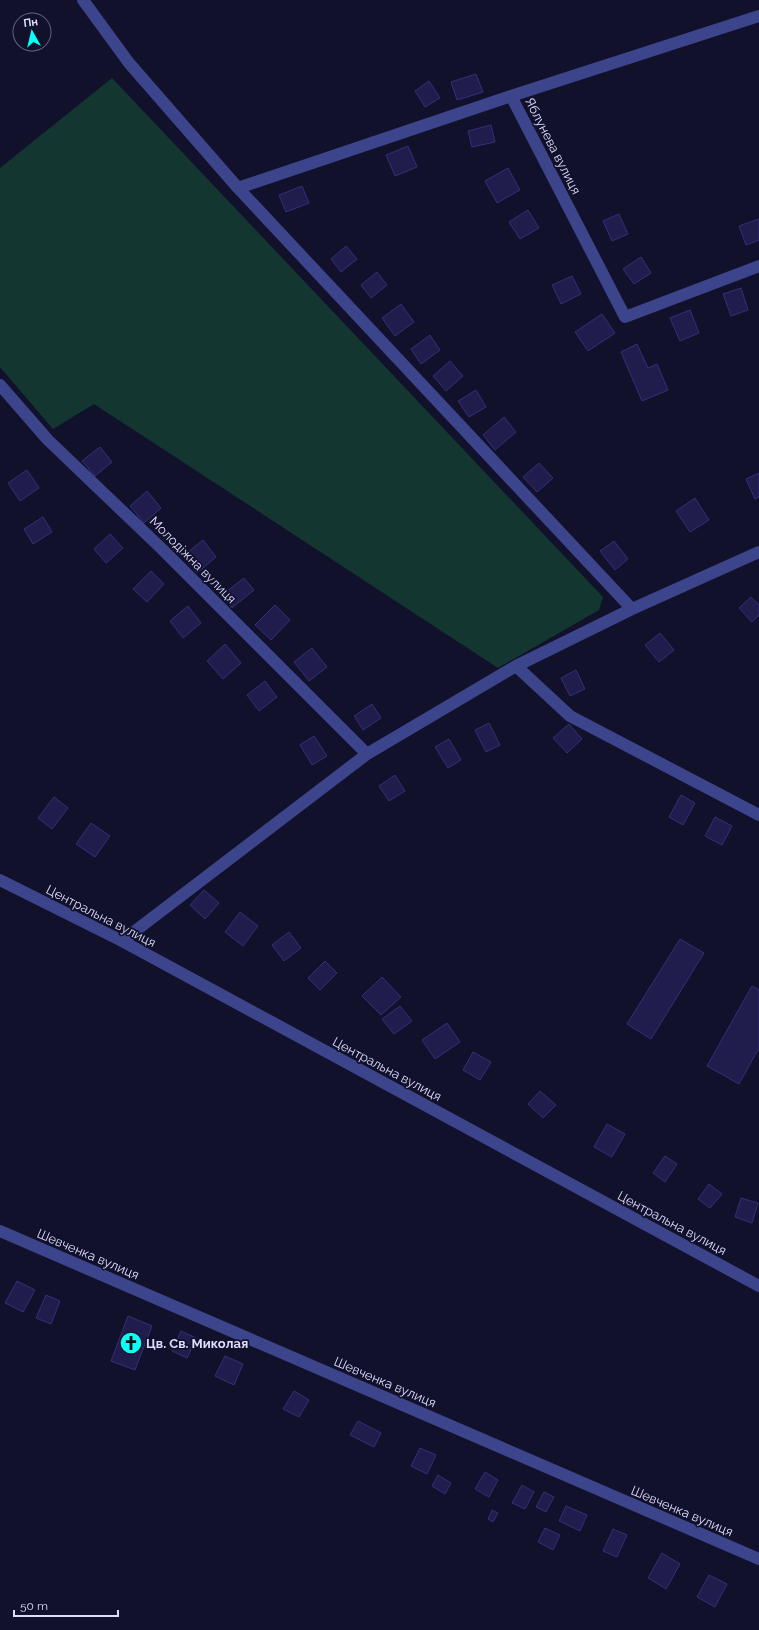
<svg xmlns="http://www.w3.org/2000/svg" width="759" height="1630" font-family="Raleway,sans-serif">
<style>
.green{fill:#143630}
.building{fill:#201d4d;stroke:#332f79}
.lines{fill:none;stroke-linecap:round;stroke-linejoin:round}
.minor{stroke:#3c448b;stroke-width:12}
.labels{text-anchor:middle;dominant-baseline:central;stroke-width:3.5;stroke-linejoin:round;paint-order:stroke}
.street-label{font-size:13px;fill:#dcddff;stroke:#12112c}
.poi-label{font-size:13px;font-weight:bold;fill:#dcddff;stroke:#12112c;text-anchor:start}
</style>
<rect width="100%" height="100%" fill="#12112c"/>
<path class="green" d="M112,78L603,597L599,610L498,668L94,404L53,429L0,367V168Z"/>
<path class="building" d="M476,74L483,92L457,100L451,82Z
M429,81L440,98L425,107L415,91Z
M491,125L495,142L472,147L468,131Z
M408,146L417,167L395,176L386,155Z
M508,168L520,190L497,203L485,181Z
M302,186L309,203L286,212L279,195Z
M528,210L539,228L520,239L509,222Z
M619,214L628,234L612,241L603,221Z
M759,219V240L746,245L739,226Z
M346,246L357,259L341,272L331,259Z
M641,257L651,273L634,284L623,269Z
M377,272L387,285L371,298L361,285Z
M572,276L581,294L561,304L552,285Z
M741,288L748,310L731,316L723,294Z
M401,304L414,322L395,336L382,318Z
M690,310L699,333L680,341L670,318Z
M602,314L615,333L588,351L575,332Z
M430,335L440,350L421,364L411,349Z
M637,344L648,368L657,364L668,390L642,401L621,352Z
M450,361L463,376L446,391L433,376Z
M476,390L486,407L469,417L458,401Z
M504,417L516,432L495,450L483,435Z
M100,447L112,462L95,476L82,461Z
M539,463L553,478L537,492L523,477Z
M27,470L39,488L20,501L8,483Z
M759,473V497L755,499L746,479Z
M147,491L161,508L144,523L130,506Z
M695,498L709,520L690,532L676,511Z
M43,517L52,532L33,544L24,529Z
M110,534L123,548L106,563L94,549Z
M203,540L216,557L197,573L183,556Z
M614,541L628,559L615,570L600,551Z
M151,571L164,584L147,602L133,589Z
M244,578L254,590L232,608L222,595Z
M751,597L759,605V615L752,622L739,608Z
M275,605L290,620L271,640L255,625Z
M188,606L201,623L183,638L170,621Z
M660,633L674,650L659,662L645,645Z
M225,644L241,663L223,679L207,661Z
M312,648L327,667L309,681L294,662Z
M576,670L585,689L570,696L561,678Z
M265,681L277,697L259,711L247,695Z
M372,704L381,718L363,730L354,716Z
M489,723L500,745L486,752L475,730Z
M569,724L582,739L567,753L553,738Z
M314,736L327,756L312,765L300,745Z
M449,739L461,760L448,768L435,747Z
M395,775L405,791L389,801L379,786Z
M681,795L695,803L683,825L669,817Z
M54,797L68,808L52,829L38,818Z
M715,817L732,826L722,845L705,836Z
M91,823L110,836L95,857L76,844Z
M204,890L219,903L205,919L190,905Z
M240,912L258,926L243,946L225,932Z
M289,932L301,948L284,961L272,945Z
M680,939L704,953L651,1039L627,1024Z
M325,961L337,973L320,990L308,978Z
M382,977L401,997L381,1015L362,996Z
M752,986L759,990V1048L739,1084L707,1066Z
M400,1006L412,1021L394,1034L382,1019Z
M447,1023L460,1042L435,1059L422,1040Z
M473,1052L491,1062L480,1080L463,1070Z
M540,1091L556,1105L543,1118L528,1104Z
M607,1124L625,1134L612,1157L594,1147Z
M665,1156L677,1164L665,1182L653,1173Z
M709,1184L722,1194L710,1208L698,1199Z
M741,1198L758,1203L752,1223L735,1217Z
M17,1281L35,1290L23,1312L5,1303Z
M46,1295L60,1301L51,1324L36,1318Z
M128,1316L152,1326L135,1370L111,1361Z
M181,1331L196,1338L187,1358L172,1351Z
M225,1356L243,1364L234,1385L215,1376Z
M294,1391L309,1400L299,1417L283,1409Z
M358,1421L381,1433L374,1447L350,1435Z
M420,1448L436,1455L427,1474L411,1466Z
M485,1472L498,1480L489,1497L475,1489Z
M438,1475L451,1483L445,1494L432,1486Z
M522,1485L534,1492L525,1509L512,1503Z
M544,1492L554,1497L546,1512L536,1507Z
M566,1506L587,1515L580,1531L559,1521Z
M492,1510L498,1513L493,1522L488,1519Z
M545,1528L560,1535L553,1550L538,1542Z
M613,1529L627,1535L617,1557L603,1551Z
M662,1553L680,1564L666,1589L648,1578Z
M709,1575L727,1584L715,1607L697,1597Z"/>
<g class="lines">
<path class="minor" d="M83,0L129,63L238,188L632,609
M511,96L759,16
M238,188L511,96L625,317L759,266
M0,385L48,440L162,549L367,754
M516,666L570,716L759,815
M0,880L122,941L759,1286
M122,941L367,754L516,666L632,609L759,552
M0,1231L759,1559"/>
</g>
<defs>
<g id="church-disc" transform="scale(1.15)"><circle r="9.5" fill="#08fff6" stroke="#12112c"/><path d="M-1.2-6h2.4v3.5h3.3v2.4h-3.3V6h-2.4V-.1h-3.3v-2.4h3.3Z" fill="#111"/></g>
</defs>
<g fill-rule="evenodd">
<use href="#church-disc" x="131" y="1343"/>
</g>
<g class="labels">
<g class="street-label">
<text transform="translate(553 146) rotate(63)">Яблунева вулиця</text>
<text transform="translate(193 560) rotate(45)">Молодіжна вулиця</text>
<text transform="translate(101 916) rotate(27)">Центральна вулиця</text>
<text transform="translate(387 1069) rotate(28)">Центральна вулиця</text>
<text transform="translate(672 1223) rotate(28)">Центральна вулиця</text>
<text transform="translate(88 1254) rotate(23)">Шевченка вулиця</text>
<text transform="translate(385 1382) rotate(23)">Шевченка вулиця</text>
<text transform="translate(682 1511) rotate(23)">Шевченка вулиця</text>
</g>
<g class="poi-label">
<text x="146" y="1343">Цв. Св. Миколая</text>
</g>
</g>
<g transform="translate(32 32) rotate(352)"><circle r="19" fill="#12112c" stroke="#636380"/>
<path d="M0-3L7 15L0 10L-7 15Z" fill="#08fff6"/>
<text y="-6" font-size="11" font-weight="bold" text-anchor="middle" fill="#dcddff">Пн</text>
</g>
<path d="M14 1610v6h104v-6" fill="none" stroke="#dcddff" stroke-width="2"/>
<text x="20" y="1610" font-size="12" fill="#dcddff" stroke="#12112c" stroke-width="3" paint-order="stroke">50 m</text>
</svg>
